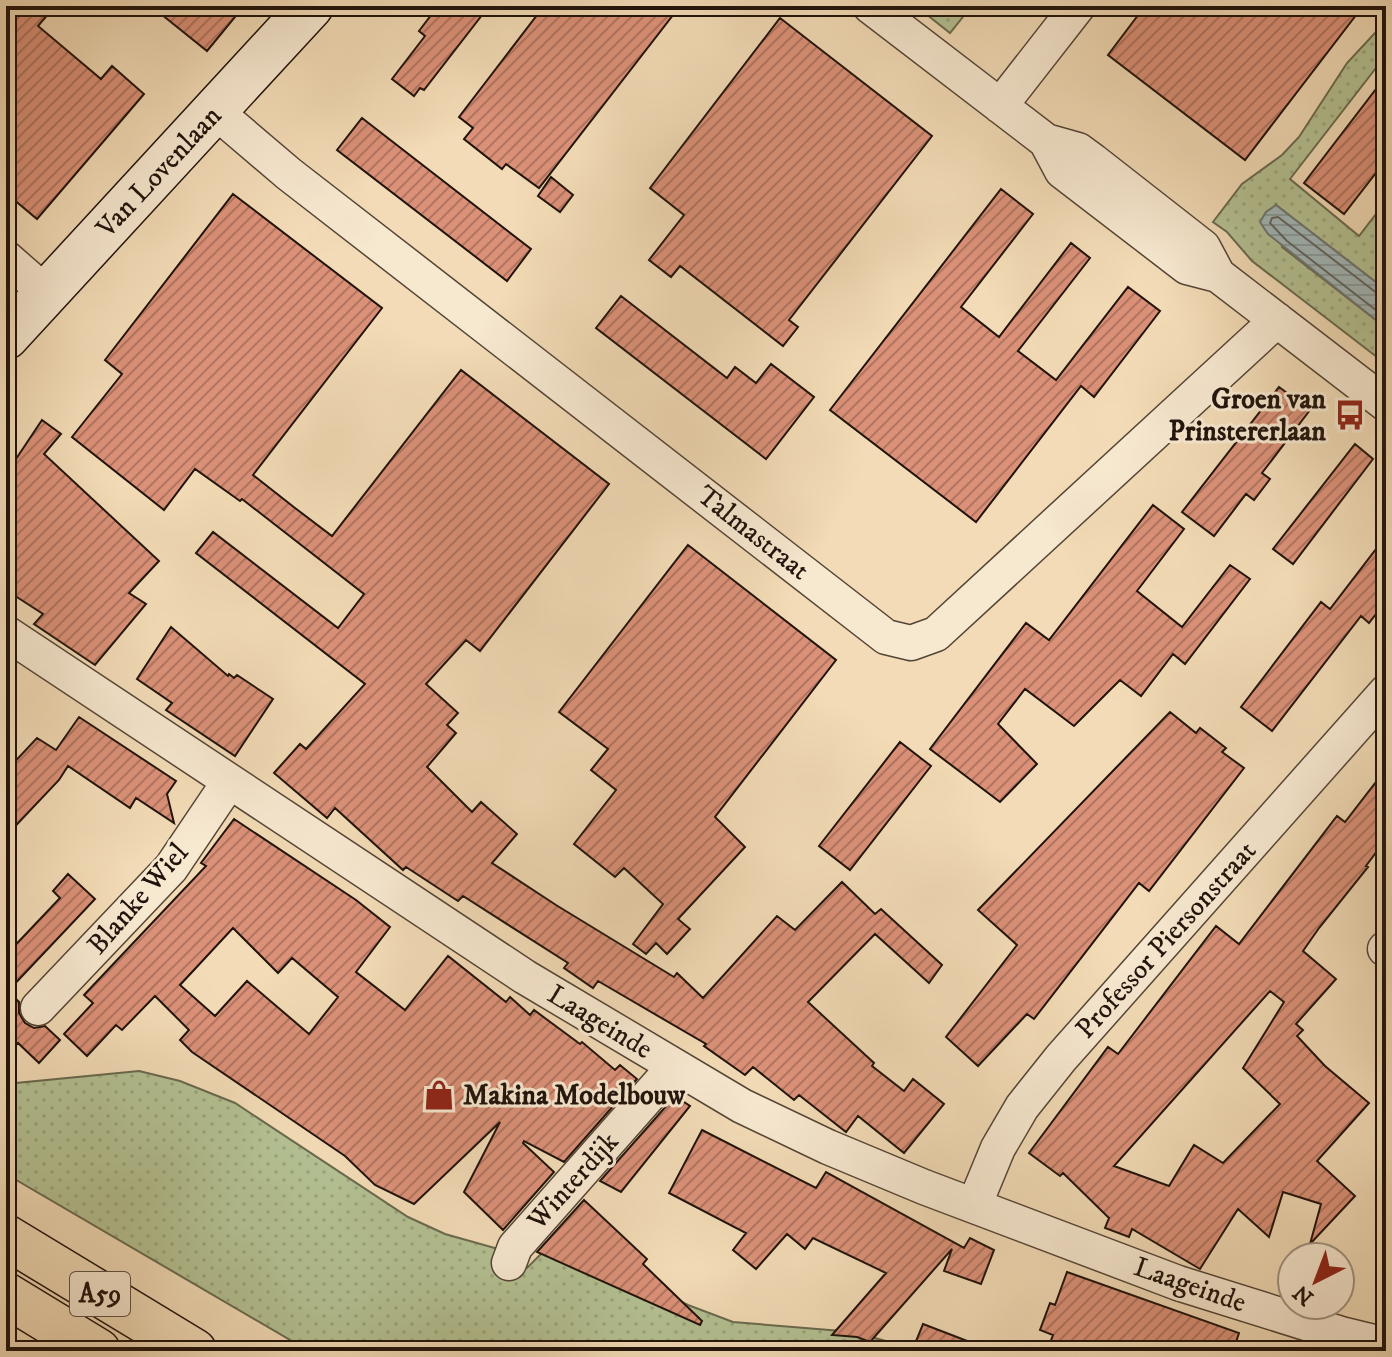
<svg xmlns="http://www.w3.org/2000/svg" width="1392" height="1357" font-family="'IM FELL DW Pica',serif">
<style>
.grass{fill:url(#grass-dots);stroke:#6a6a4f;stroke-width:2}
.water{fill:url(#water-rules);stroke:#6d7674;stroke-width:2}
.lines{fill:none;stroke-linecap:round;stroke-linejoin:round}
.shore{stroke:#606662;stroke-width:2}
.building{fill:url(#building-hatch);stroke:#20130b;stroke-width:2;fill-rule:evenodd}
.street-casing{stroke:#544536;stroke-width:37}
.secondary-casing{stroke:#20130b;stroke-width:47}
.highway-casing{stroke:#20130b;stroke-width:47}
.street{stroke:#f7e8d0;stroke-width:34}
.secondary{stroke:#f7e8d0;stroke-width:44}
.highway{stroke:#f2dbb6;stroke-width:44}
.labels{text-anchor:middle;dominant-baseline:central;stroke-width:6;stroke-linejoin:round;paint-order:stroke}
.shield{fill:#f7e8d0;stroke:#605346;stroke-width:2}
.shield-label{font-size:26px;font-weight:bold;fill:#20130b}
.street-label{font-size:28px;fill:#20130b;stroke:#f7e8d0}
.poi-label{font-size:28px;font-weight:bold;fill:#20130b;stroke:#f7e8d0;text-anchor:end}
</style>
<defs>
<pattern id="grass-dots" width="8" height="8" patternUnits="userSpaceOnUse" patternTransform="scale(2)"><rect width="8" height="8" fill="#b4c193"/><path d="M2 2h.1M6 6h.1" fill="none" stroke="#9aa57d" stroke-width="1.8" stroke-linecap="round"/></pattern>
<pattern id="water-rules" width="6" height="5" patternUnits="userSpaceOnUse" patternTransform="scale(2)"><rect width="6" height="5" fill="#a1b8ba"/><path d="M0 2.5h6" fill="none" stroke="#8a9d9f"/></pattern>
<pattern id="building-hatch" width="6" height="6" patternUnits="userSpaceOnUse" patternTransform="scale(2)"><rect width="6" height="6" fill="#db9178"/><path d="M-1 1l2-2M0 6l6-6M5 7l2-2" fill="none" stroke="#b17561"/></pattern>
</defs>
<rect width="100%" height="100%" fill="#f2dbb6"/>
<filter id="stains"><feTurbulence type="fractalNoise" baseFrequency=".0025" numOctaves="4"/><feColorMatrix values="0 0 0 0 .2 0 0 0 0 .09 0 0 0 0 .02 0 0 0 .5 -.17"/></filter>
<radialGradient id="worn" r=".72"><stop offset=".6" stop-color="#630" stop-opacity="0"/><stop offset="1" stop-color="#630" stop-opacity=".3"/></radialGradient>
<path class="grass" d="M916,6H967L970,8L950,33Z
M1386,21V55L1290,179L1359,236L1386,201V290L1276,205L1282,247L1386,328V364L1252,261L1227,232L1213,222L1242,184L1282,155L1299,137L1347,63Z
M139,1071L180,1081L235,1103L408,1217L445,1234L509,1252L499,1262L527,1268L547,1248L632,1278L688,1305L733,1322L854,1332L921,1351H309L6,1174V1084Z"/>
<path class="water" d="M1276,205L1386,290V328L1268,234L1260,222L1266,212Z"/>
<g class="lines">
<path class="shore" d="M1386,295L1378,294L1278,217L1272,218L1270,223L1287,241L1386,318"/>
</g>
<path class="building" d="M6,6H55L38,26L101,79L112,66L144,94L37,219L6,193Z
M151,6H244L207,51Z
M438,6H489L424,90L420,88L414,96L392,79L425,36L419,31Z
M544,6H680L539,188L506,164L502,169L464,139L473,128L459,117Z
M1145,6H1363L1245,160L1108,55Z
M780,18L932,136L789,320L798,327L783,346L680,266L671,277L649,260L684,215L650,188Z
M1386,76V160L1344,214L1304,183Z
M362,118L531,249L507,281L337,150Z
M551,177L573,195L560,212L538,196Z
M1001,189L1033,214L961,307L999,337L1071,243L1090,258L1018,351L1056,380L1128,287L1160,311L1094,397L1081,386L976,522L830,410Z
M233,194L382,308L253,475L295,508L332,536L461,370L609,484L480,651L466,640L426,684L458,713L447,725L456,733L427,767L472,812L481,802L517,834L492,863L556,905L674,977L677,973L703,998L777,916L795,930L842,882L875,914L881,909L942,965L929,983L875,934L808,1002L874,1063L872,1066L904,1091L913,1079L944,1104L904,1153L858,1116L846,1132L799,1095L794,1100L753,1067L745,1075L704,1046L706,1044L598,981L593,988L564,968L568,963L463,896L458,901L406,867L403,870L335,808L327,818L274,773L300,744L306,749L365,684L196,553L213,532L338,628L364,594L242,499L240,501L195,469L164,510L72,437L122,374L105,360Z
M621,296L727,378L735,367L756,383L771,364L814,397L766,459L596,328Z
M1279,387L1310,410L1262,473L1270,479L1254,500L1246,494L1214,536L1182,512Z
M42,420L61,434L44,454L159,561L129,593L146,604L95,665L34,624L43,614L6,590V474Z
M1355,444L1373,459L1293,564L1273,549Z
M1153,505L1184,529L1137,591L1182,627L1230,565L1250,579L1185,664L1173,654L1141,696L1120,680L1074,726L1025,689L998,724L1037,764L1000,802L930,749L1026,623L1049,640Z
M1386,536V601L1369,623L1361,616L1272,731L1241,707L1321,602L1330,609Z
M688,545L836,660L715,817L745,847L678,919L690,929L667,954L656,943L646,954L633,944L663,904L624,868L615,877L574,844L616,790L591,770L608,749L559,712Z
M171,627L228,676L229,674L234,678L237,675L273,699L235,756L166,710L172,703L137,679Z
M1170,712L1196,733L1200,728L1226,748L1222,752L1244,768L1149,891L1139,883L1034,1019L1027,1014L978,1066L946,1037L1017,945L978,910Z
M79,717L176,781L167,794L174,823L136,798L130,808L68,766L59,780L6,836V771L37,738L56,750Z
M900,742L931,766L850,870L819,846Z
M1386,769V839L1366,866L1368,867L1319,928L1303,951L1336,979L1296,1024L1303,1030L1297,1036L1325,1066L1369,1103L1317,1161L1355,1196L1310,1244L1321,1204L1283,1192L1269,1237L1238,1209L1200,1269L1132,1229L1129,1237L1105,1228L1109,1218L1063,1173L1060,1176L1029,1153L1108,1047L1118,1054L1216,926L1239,944L1337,816L1345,822ZM1270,991L1284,1002L1243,1068L1280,1104L1223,1163L1194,1145L1169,1186L1114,1166Z
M234,819L356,900L390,927L356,972L405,1010L448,956L506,1002L510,997L530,1015L534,1010L580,1044L582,1042L615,1070L620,1065L637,1079L564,1162L524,1141L523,1143L554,1172L503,1230L464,1192L500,1122L414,1204L375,1185L345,1156L192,1052L180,1040L189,1030L155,996L122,1030L116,1025L87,1056L64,1034L93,1003L84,995L206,866L201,863ZM233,928L278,973L292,958L338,997L309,1034L247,981L215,1016L180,985Z
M68,874L95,899L8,991L19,1002V1013L25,1023L34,1028L45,1026L60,1040L39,1063L18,1043L6,1055V955L60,898L53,891Z
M675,1096L690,1106L621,1192L600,1181Z
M702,1130L816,1188L826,1172L964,1248L970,1238L994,1250L981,1284L944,1271L952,1249L870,1342L857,1337L832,1335L886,1273L813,1238L805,1249L787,1234L756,1269L733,1250L746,1233L669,1193Z
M584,1200L647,1259L643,1264L702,1321L700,1325L537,1252Z
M1067,1272L1239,1333L1233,1351H1047L1053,1335L1040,1330L1050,1303L1055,1305Z
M923,1324L988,1349V1351H912Z"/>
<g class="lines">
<g class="street-casing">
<path id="street" d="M870,6L1046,141L1078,150L1093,161L1203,247L1218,275L1386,404
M1000,106L1078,6
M215,111L289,174L886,637L911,643L936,634L1277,320
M1046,141L1062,171L1187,267L1218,275
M6,258L46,293
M6,633L525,977L742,1106L828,1147L924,1187L1178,1283L1341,1334L1386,1345
M1385,949L1386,948
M38,1008L171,868L229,782
M974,1206L998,1148L1022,1107L1061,1058L1386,692
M509,1263L515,1247L674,1067"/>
</g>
<g class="secondary-casing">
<path id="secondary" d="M6,337L311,6"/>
</g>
<g class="highway-casing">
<path id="highway" d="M6,1237L194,1351
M6,1295L98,1351"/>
</g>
<use href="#street" class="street"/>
<use href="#secondary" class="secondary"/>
<use href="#highway" class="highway"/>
</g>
<defs>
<g id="bus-bare" transform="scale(2.4)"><path d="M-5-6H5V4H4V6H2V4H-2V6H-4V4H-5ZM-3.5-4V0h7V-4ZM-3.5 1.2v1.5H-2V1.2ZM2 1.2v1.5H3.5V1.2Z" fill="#8f2418" stroke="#f7e8d0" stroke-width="2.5" paint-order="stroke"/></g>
<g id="shop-bare" transform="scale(2.4)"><path d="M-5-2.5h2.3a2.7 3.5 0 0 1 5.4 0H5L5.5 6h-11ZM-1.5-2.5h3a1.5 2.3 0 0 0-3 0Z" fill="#8f2418" stroke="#f7e8d0" stroke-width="2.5" paint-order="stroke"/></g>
</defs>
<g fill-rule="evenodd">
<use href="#bus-bare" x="1350" y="415"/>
<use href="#shop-bare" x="439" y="1095"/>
</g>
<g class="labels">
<rect class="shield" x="70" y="1272" width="60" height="44" rx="6"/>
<g class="shield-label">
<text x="100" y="1294">A59</text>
</g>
<g class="street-label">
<text transform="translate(159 172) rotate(-47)">Van Lovenlaan</text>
<text transform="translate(753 533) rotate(38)">Talmastraat</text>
<text transform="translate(138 899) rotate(-49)">Blanke Wiel</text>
<text transform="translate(1166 940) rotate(-48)">Professor Piersonstraat</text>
<text transform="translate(600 1022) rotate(31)">Laageinde</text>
<text transform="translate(573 1181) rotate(-48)">Winterdijk</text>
<text transform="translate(1190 1285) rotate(19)">Laageinde</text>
</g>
<g class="poi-label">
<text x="1326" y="399">Groen van<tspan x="1326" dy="32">Prinstererlaan</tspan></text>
<text x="463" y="1095" text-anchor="start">Makina Modelbouw</text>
</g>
</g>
<rect width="1392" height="1357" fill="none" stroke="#f2dbb6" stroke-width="32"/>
<rect x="8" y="8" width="1376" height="1341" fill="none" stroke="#20130b" stroke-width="4"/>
<rect x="16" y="16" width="1360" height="1325" fill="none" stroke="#20130b" stroke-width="2"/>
<g transform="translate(1316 1281) rotate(222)"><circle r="38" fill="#f7e8d0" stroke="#a19381" stroke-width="2"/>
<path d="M0-6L14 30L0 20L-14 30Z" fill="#8f2418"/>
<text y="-12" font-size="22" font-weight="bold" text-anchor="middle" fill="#20130b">N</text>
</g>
<rect width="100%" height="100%" filter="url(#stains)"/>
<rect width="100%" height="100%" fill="url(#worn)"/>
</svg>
